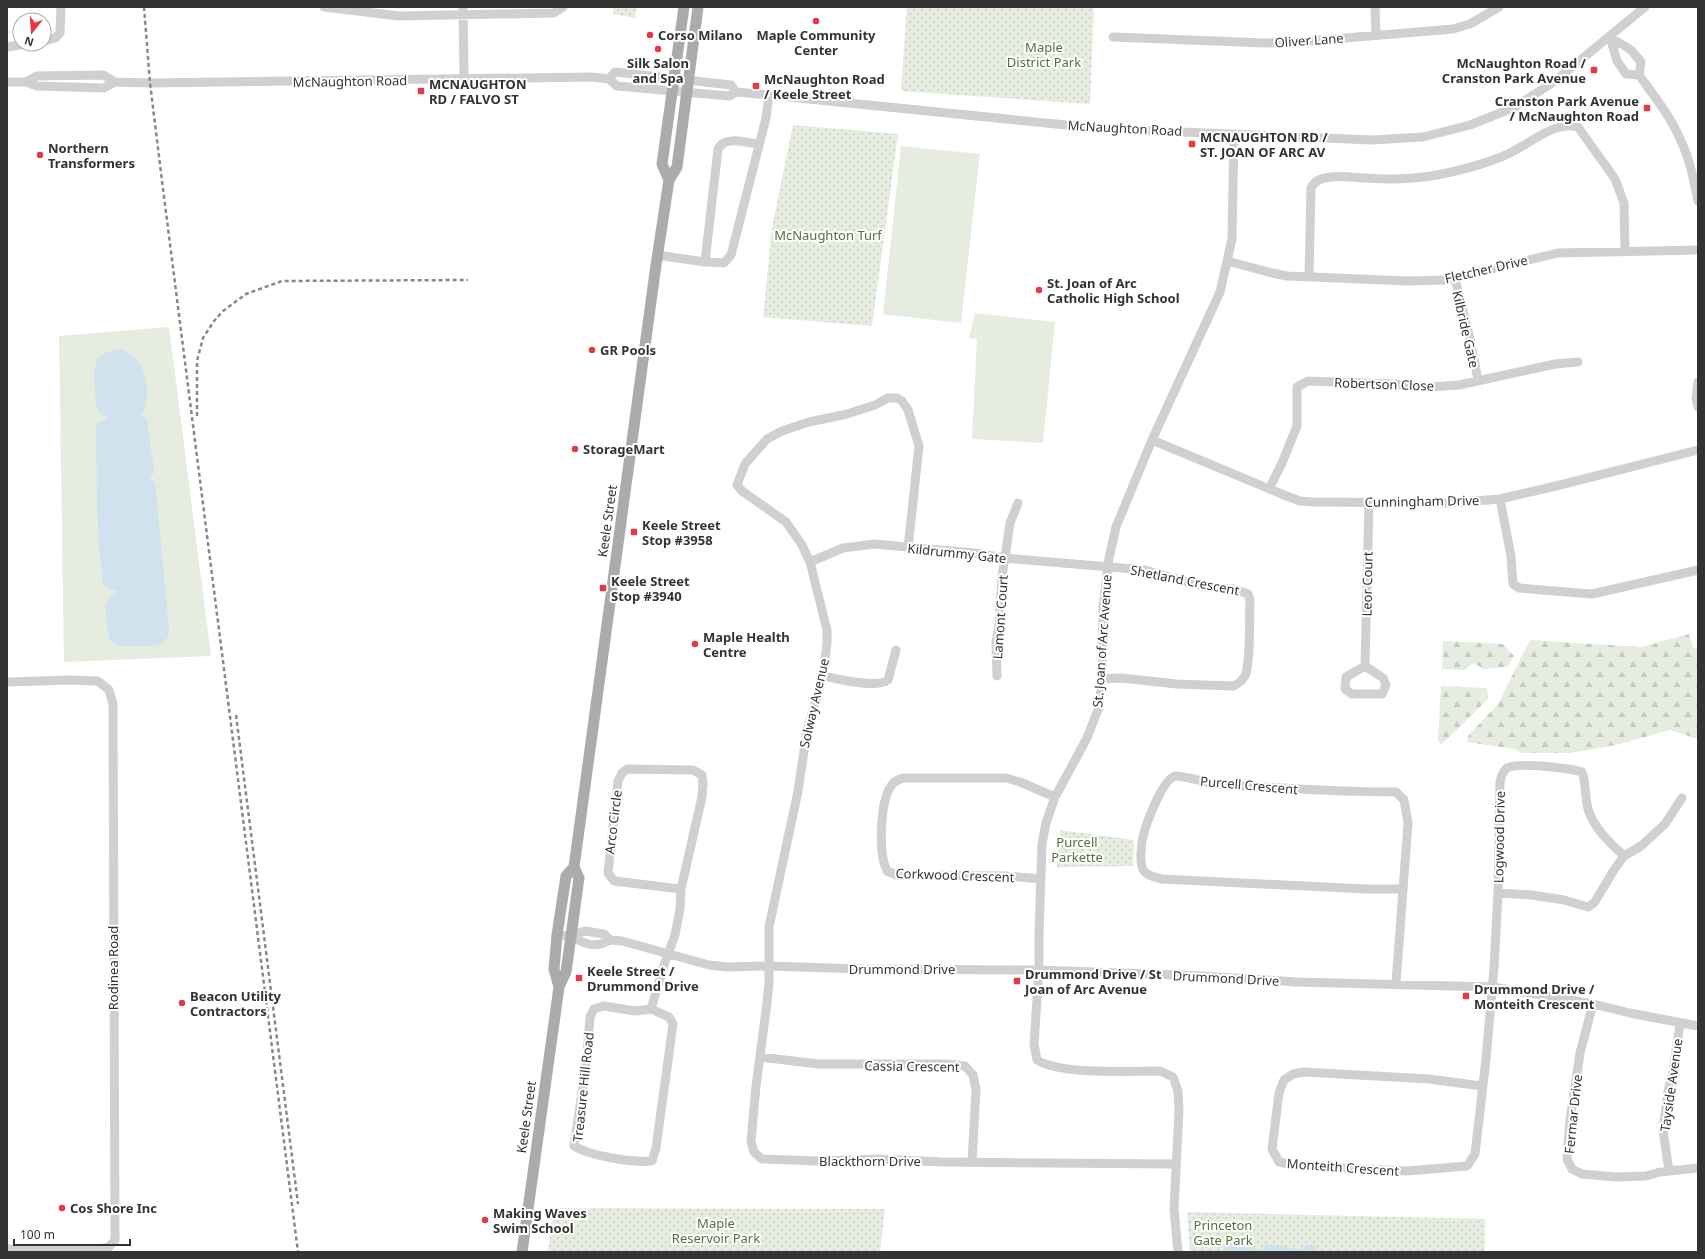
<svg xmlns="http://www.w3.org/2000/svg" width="1705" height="1259" font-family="'Noto Sans',sans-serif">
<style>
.grass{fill:#e6ecdf}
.forest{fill:url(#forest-firs)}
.park{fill:url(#park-dots)}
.water{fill:#cfe2ee}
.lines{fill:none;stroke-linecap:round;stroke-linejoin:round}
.minor{stroke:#d0d0d0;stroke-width:9}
.major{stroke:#ababab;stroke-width:11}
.rail{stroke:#888;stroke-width:2.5;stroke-dasharray:4 3;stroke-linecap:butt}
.poi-dot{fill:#e63946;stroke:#fff;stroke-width:1.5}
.labels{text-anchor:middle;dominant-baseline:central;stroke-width:4;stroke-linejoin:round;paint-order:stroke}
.poi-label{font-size:13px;font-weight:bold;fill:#333;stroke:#fff;text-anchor:start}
.street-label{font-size:13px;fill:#333;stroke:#fff}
.park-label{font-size:13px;fill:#56703f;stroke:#fff}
</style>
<defs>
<pattern id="forest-firs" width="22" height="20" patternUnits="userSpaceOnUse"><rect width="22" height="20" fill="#e6ecdf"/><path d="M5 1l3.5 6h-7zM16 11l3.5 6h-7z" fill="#c6cbc0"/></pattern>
<pattern id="park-dots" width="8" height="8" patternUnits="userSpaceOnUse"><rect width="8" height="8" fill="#e6ecdf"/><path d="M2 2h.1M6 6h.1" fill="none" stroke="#c6cbc0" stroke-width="1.8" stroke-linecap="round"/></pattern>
</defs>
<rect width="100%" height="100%" fill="#fff"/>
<path class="grass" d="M901,146L980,154L961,323L883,314Z
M975,313L1055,322L1043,443L972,439L977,339L969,338Z
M169,327L211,656L64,662L59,336Z"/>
<path class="forest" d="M1689,634L1693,648L1698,647V739L1670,730L1616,745L1570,753H1522L1514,749L1467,742L1468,736L1498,704L1530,640L1641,647Z
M1443,641L1503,644L1514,656L1507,667L1483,669L1474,663L1464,670L1442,669Z
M1441,686L1487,688L1488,699L1441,745L1438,740Z"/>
<path class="park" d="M614,7H637L635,18L613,14Z
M907,7H1094L1090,104L901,91Z
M793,125L898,134L872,326L763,317L772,227Z
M1060,830L1134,840L1133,866L1057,867Z
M553,1208L885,1209L880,1252H548Z
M1187,1212L1485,1219V1252H1190Z"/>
<path class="water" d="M120,349C125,351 132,354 136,359C148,372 151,400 141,415L147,418L154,472L150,479L155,482L169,628L168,637L163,643L150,646H119L109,640L105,607L110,596L118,591L110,590L103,585C96,533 97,481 96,428V424L106,420L107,417L100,414L96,406L94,371L98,358L107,352Z
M1237,1240L1241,1244L1252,1245L1255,1249L1262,1251L1266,1244L1280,1246L1284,1243V1247L1295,1248L1296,1252C1304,1245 1313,1240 1319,1250V1252H1223L1224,1246Z"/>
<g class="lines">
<path class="minor" d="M324,7L399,16L554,13L563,7
M463,7L464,79
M1375,7L1376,35
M1113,37L1265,43L1297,42L1453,29L1470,24L1499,7
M1610,37L1631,50L1641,62L1639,75C1654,96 1671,117 1681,141C1690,160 1694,181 1698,201
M1610,37L1617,61L1626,74L1639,75
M44,41L55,38L60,33L61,7
M7,47L26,44
M609,79L615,72L731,85L736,92
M7,82H26L37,86L104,88L115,82
M26,82L37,76L103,75L115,82L150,83L592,77L609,79L617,86L729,96L736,92L769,95L1106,129L1372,140L1423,137L1470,125L1515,107L1555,81L1645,7
M759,144C746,143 725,135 718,149L705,262L724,263L731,255L766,118L769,95
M657,255L705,262
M1227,261L1272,273L1287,276L1409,281L1446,280L1558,253L1698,250
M1309,277L1311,188C1315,180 1322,178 1331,177C1342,175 1355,178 1367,178C1390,180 1414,179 1437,175C1458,171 1481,165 1501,157C1524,149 1554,119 1578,127L1615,179L1624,203L1625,251
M1455,278L1470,339L1478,380
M1698,382L1696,398L1698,407
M1152,440L1284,495L1300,501L1313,502L1449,503L1500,499L1556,486L1698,450
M1269,489L1282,463L1297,426V387L1308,381L1391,384L1430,387L1459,385L1555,364L1578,362
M1500,499L1511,556L1513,584L1519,588L1592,594L1698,570
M908,548L919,446L908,410L902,401L897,398H888L875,405L847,414L809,422L782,431L767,439L745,464L737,485L742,491L786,522L802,545L810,562L827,630V643L823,676L807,731L798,791L769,927V983L767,1003L756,1086L751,1141L754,1152L762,1159L818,1161L878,1159L942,1162L1176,1164
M810,562L843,548L874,544L975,553L1005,558L1145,570L1202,586L1234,589L1248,594L1250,600C1249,618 1251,662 1245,676C1242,681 1238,684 1233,686L1177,684L1121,678L1102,679
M1365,666L1369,502
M1365,666L1383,678L1386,685L1382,694H1352L1345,689L1346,677Z
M823,676C838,679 876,689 888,680L896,650
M997,676L996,643L999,626L1002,577L1010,523L1018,503
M7,682L69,680L98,681L109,690L113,704L115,1240L109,1247L95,1250L7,1249
M1041,879L1006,876L897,875L887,871C878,854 880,802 891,786C894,781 899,779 904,778H1006L1020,782L1055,797
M1498,893L1532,895L1564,900L1588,907L1594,903L1614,870L1624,856L1641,846L1665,824L1682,798
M557,935L570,936L585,931L604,934L610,940L622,941L709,965L728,967L768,966L862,969L1039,970L1204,976L1296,982L1493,987L1593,1004L1630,1013L1698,1026
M570,936C585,944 594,949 610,940
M1396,983L1408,823L1404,800L1396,792C1353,792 1309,790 1265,787C1249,786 1233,786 1217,784C1208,783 1181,775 1175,776C1162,780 1146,824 1143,837C1141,842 1142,847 1141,852C1140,871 1143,875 1162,879L1366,889H1402
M1593,1004L1580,1053L1570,1120L1567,1159L1572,1169L1582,1174L1616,1177L1646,1176L1660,1172L1698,1168
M604,1006L635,1011L651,1009L669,1017L673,1024L656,1148L652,1161C633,1163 590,1156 574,1146L586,1066L590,1017L594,1009Z
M651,1009L664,965L675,935L680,909L681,889L702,797L703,784L702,775L693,770L627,769L622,773L618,781L608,873L614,881L681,889
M760,1057L818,1064H946L965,1066L973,1075L976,1089L972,1162
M1482,1086L1429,1079L1304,1072L1293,1074L1284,1080L1279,1093L1272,1149L1279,1162L1299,1166L1407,1171L1467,1166L1475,1154L1486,1059L1494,968L1498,893L1500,782C1501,777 1503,771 1507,768C1517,762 1570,768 1582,772C1587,785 1584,799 1589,812C1595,829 1611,844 1624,856
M1669,1171L1663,1130L1668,1091L1673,1072L1680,1023
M1178,1252L1174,1209L1179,1111L1178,1091L1173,1077L1160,1071C1129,1071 1061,1075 1037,1060L1034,1044L1039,970V933L1042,844L1046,823L1055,797L1087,738L1099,707L1102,679L1103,607L1109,558L1116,527L1152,440L1220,292L1232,239L1234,134"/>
<path class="major" d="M669,180L662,164L684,7
M559,987L554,969L557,935L566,876L574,867
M522,1252L559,987L566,972L579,878L574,867L656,265L669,180L677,167L698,7"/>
<path class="rail" d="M144,7L150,83L162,181L298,1252
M197,416V361L203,338L214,321L223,311L246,294L282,281L468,280
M236,715L298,1204"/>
</g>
<g class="poi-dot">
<circle cx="816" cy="21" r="4"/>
<circle cx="650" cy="35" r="4"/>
<circle cx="658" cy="49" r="4"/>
<rect x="1590" y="66" width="8" height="8" rx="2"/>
<rect x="752" y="82" width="8" height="8" rx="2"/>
<rect x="417" y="87" width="8" height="8" rx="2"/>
<rect x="1643" y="104" width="8" height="8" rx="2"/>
<rect x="1188" y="140" width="8" height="8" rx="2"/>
<circle cx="40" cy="155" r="4"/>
<circle cx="1039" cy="290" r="4"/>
<circle cx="592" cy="350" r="4"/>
<circle cx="575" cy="449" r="4"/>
<rect x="630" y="528" width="8" height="8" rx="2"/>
<rect x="599" y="584" width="8" height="8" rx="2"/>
<circle cx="695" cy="644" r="4"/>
<rect x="575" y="974" width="8" height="8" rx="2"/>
<rect x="1013" y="977" width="8" height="8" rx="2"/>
<rect x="1462" y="992" width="8" height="8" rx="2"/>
<circle cx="182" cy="1003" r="4"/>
<circle cx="62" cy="1208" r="4"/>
<circle cx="485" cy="1220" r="4"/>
</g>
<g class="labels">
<g class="poi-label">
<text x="658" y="35">Corso Milano</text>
<text x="816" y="35" text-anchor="middle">Maple Community<tspan x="816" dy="15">Center</tspan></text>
<text x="658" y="63" text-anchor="middle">Silk Salon<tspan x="658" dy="15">and Spa</tspan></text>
<text x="1586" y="63" text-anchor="end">McNaughton Road /<tspan x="1586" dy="15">Cranston Park Avenue</tspan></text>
<text x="764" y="79">McNaughton Road<tspan x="764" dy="15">/ Keele Street</tspan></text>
<text x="429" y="84">MCNAUGHTON<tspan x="429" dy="15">RD / FALVO ST</tspan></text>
<text x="1639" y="101" text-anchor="end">Cranston Park Avenue<tspan x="1639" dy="15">/ McNaughton Road</tspan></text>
<text x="1200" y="137">MCNAUGHTON RD /<tspan x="1200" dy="15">ST. JOAN OF ARC AV</tspan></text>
<text x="48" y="148">Northern<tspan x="48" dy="15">Transformers</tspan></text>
<text x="1047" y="283">St. Joan of Arc<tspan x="1047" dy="15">Catholic High School</tspan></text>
<text x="600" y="350">GR Pools</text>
<text x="583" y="449">StorageMart</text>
<text x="642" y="525">Keele Street<tspan x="642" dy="15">Stop #3958</tspan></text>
<text x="611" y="581">Keele Street<tspan x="611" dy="15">Stop #3940</tspan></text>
<text x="703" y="637">Maple Health<tspan x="703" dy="15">Centre</tspan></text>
<text x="587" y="971">Keele Street /<tspan x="587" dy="15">Drummond Drive</tspan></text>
<text x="1025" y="974">Drummond Drive / St<tspan x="1025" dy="15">Joan of Arc Avenue</tspan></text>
<text x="1474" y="989">Drummond Drive /<tspan x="1474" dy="15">Monteith Crescent</tspan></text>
<text x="190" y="996">Beacon Utility<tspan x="190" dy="15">Contractors</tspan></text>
<text x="70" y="1208">Cos Shore Inc</text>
<text x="493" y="1213">Making Waves<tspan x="493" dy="15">Swim School</tspan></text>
</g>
<g class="street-label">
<text transform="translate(1309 40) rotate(-4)">Oliver Lane</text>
<text transform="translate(350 81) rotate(-1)">McNaughton Road</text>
<text transform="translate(1125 128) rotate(3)">McNaughton Road</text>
<text transform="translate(1486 269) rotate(-13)">Fletcher Drive</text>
<text transform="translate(1466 329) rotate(77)">Kilbride Gate</text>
<text transform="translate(1384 384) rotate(2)">Robertson Close</text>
<text transform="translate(1422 501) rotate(-1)">Cunningham Drive</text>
<text transform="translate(607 521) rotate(-82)">Keele Street</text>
<text transform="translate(957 553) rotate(6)">Kildrummy Gate</text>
<text transform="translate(1185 580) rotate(11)">Shetland Crescent</text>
<text transform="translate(1367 584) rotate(-89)">Leor Court</text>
<text transform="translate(1000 617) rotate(-86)">Lamont Court</text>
<text transform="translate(1102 641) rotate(-86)">St. Joan of Arc Avenue</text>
<text transform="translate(814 703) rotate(-77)">Solway Avenue</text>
<text transform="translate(1249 785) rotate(5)">Purcell Crescent</text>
<text transform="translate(613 822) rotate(-83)">Arco Circle</text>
<text transform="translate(1499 837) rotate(-89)">Logwood Drive</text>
<text transform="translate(955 875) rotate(2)">Corkwood Crescent</text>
<text transform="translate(113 968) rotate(-90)">Rodinea Road</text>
<text x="902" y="969">Drummond Drive</text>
<text transform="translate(1226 978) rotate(3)">Drummond Drive</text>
<text transform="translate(912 1066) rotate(1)">Cassia Crescent</text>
<text transform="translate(1671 1085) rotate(-82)">Tayside Avenue</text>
<text transform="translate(583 1087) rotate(-84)">Treasure Hill Road</text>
<text transform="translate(1573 1114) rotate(-84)">Fermar Drive</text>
<text transform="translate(526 1117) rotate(-82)">Keele Street</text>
<text x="870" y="1161">Blackthorn Drive</text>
<text transform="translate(1343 1167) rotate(4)">Monteith Crescent</text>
</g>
<g class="park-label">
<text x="1044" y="47">Maple<tspan x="1044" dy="15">District Park</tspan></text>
<text x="828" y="235">McNaughton Turf</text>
<text x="1077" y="842">Purcell<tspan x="1077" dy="15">Parkette</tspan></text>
<text x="716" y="1223">Maple<tspan x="716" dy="15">Reservoir Park</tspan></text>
<text x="1223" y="1225">Princeton<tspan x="1223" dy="15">Gate Park</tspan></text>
</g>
</g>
<rect width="1705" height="1259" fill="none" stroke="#333333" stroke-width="16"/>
<g transform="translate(32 32) rotate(197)"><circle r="19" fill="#ffffff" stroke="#adadad"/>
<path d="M0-3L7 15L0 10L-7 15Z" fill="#e63946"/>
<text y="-6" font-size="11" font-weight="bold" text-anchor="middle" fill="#333333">N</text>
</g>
<path d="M14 1239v6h116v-6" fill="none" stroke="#333333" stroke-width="2"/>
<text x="20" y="1239" font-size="12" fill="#333333" stroke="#ffffff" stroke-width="3" paint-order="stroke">100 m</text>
</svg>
